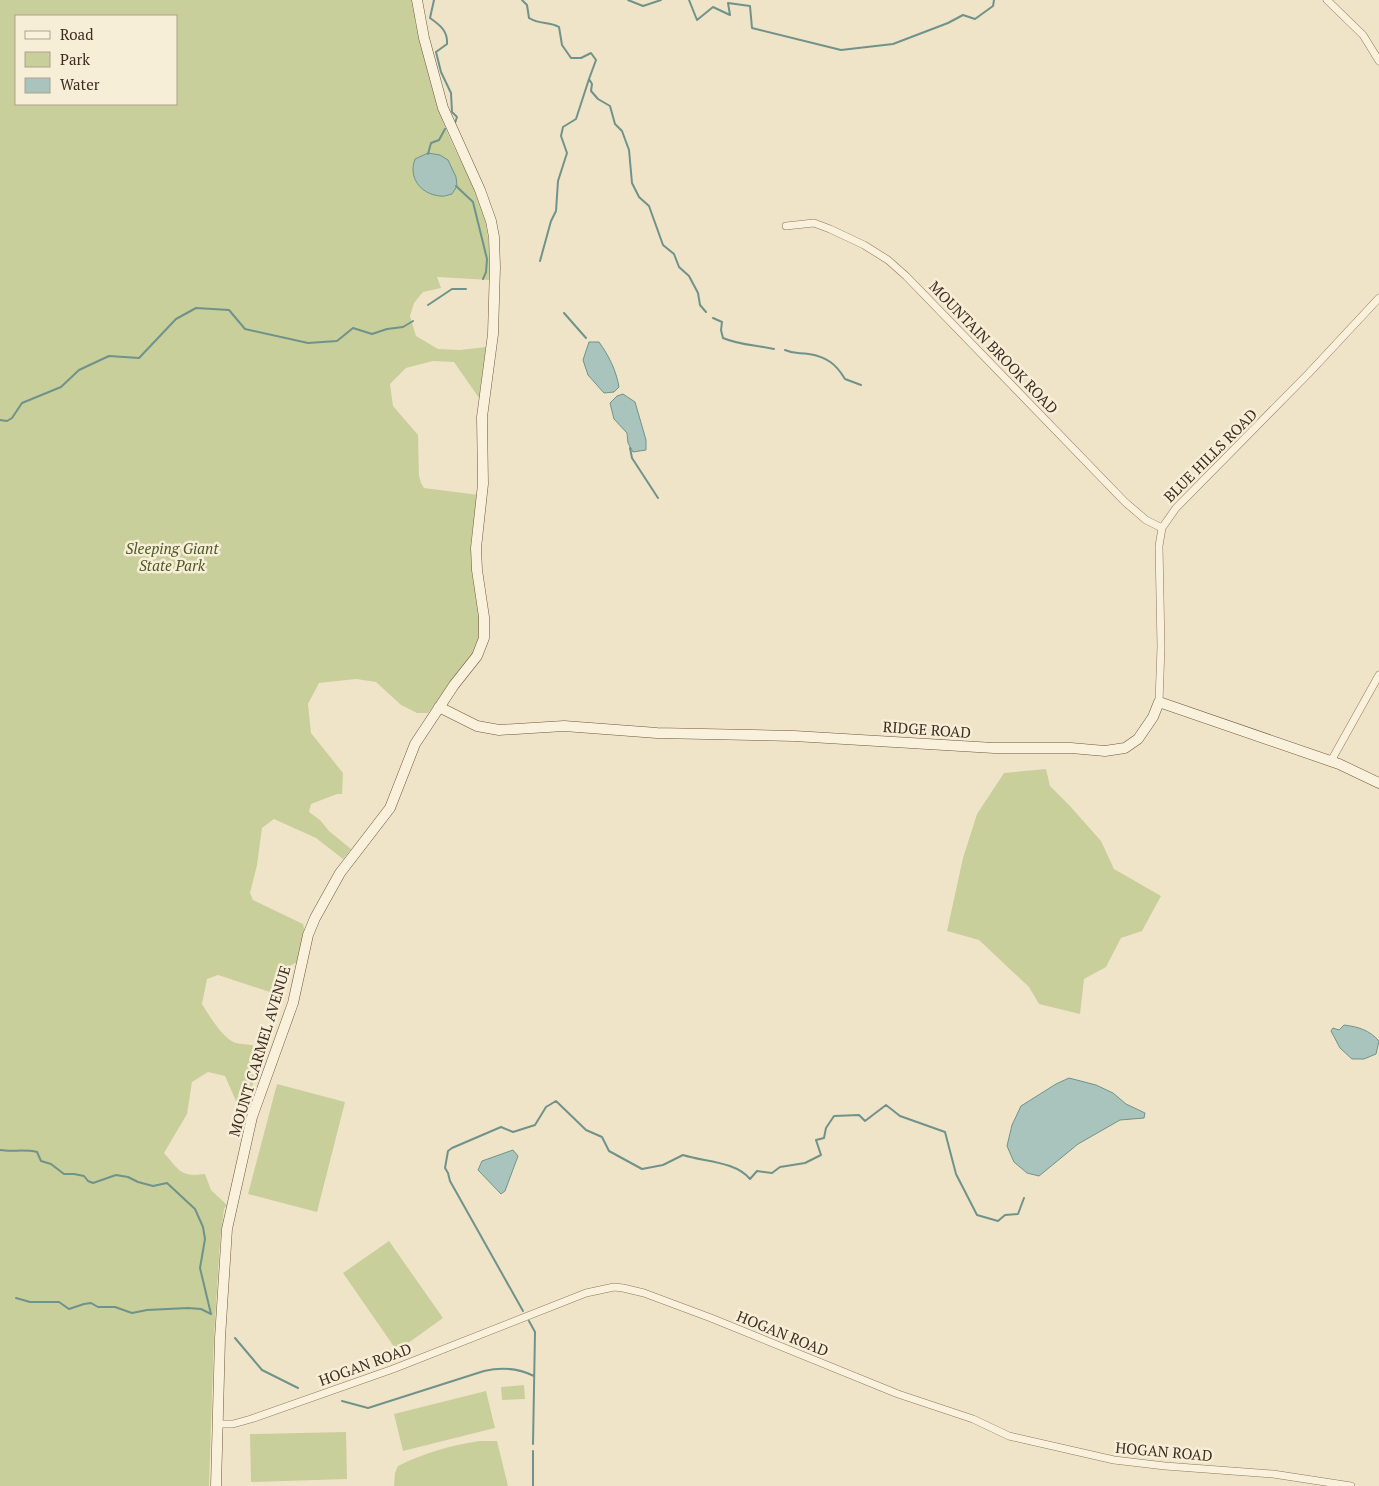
<svg xmlns="http://www.w3.org/2000/svg" width="1379" height="1486" font-family="'PT Serif',serif">
<style>
.green{fill:#c9cf9b;fill-rule:evenodd}
.water{fill:#a9c4bc;stroke:#6f938a}
.lines{fill:none;stroke-linecap:round;stroke-linejoin:round}
.stream{stroke:#6f938a;stroke-width:2}
.street-casing{stroke:#8d765c;stroke-width:8}
.secondary-casing{stroke:#6f573f;stroke-width:11}
.street{stroke:#faf1dc;stroke-width:7}
.secondary{stroke:#faf1dc;stroke-width:10}
.labels{text-anchor:middle;dominant-baseline:central;stroke-width:5;stroke-linejoin:round;paint-order:stroke}
.street-label{font-size:15px;fill:#3d2e20;stroke:#f7eed8}
.park-label{font-size:15px;font-style:italic;fill:#4d5a26;stroke:#f7eed8}
</style>
<rect width="100%" height="100%" fill="#f0e4c8"/>
<path class="green" d="M0,0H412L414,12H416L415,21C424,55 431,91 444,124C455,153 472,179 482,208C489,231 490,256 490,280L437,277L441,288L423,292L414,303L410,316L416,336L438,349L460,350L486,347L479,398L454,362L433,361L406,368L390,384L393,406L418,435L419,476L421,483L424,488L479,495C476,513 471,531 471,549C472,583 490,621 474,653L428,713H417L401,705L376,682L356,679L319,683L308,704L311,733L343,773L342,794H337L311,804L309,812L320,820L329,831L351,849L343,859L316,838L274,819L262,828L257,865L250,893L253,900L303,924L305,932L298,962L291,965L282,996L218,975L207,979L202,1004C209,1015 223,1039 236,1043C249,1046 251,1042 263,1051L243,1117L225,1076L208,1072L192,1082L187,1114L164,1153C180,1171 180,1177 205,1174L211,1190L227,1205L224,1209L220,1242L214,1337L209,1486H0ZM16,16H176V104H16Z
M1046,769L1050,786L1070,806L1101,841L1114,869L1161,896L1142,931L1121,938L1106,967L1084,979L1080,1014L1039,1004L1029,987L979,940L947,931L963,858L977,814L1004,773Z
M277,1084L345,1102L317,1212L248,1194Z
M389,1241L443,1318L397,1351L343,1273Z
M524,1385L525,1399L502,1400L501,1387Z
M486,1391L495,1428L403,1451L394,1414Z
M346,1432L347,1479L251,1482L250,1434Z
M480,1441H497L508,1486H394L395,1473L398,1466C424,1453 451,1445 480,1441Z"/>
<path class="water" d="M428,153L440,155L448,160L456,177L457,186L452,194C448,195 443,197 440,196C420,194 408,177 415,159Z
M589,342H599C609,356 616,370 619,387L614,392L604,393L588,375L583,360Z
M623,394L635,402L646,440V450L633,452L628,443L627,433L614,419L610,403L617,396Z
M1344,1025C1359,1027 1369,1030 1379,1041L1376,1054L1364,1059H1352L1340,1048L1331,1031L1333,1028L1339,1030Z
M1069,1078L1096,1085L1113,1093L1126,1104L1145,1113L1144,1118L1120,1120L1078,1144L1039,1176L1027,1173L1014,1162L1007,1146L1012,1125L1021,1106L1056,1084Z
M513,1150L518,1156L505,1191L501,1194L478,1170L482,1161Z"/>
<g class="lines">
<path class="stream" d="M434,0L430,18C440,25 448,31 447,44L436,52L441,72L451,93L452,112L457,117L455,123
M522,0L527,5L529,18C540,25 549,21 559,27L562,45L571,58H581L591,53L596,60L589,79L592,84L591,91L598,99L610,106L615,124L622,131L629,150L632,183L639,197L649,206L663,245L674,254L679,267L689,276L698,293L700,305L706,312
M628,0L643,6L661,0
M689,0L697,20L713,7L730,15L728,3L750,6L752,28L841,50L893,44L948,23L963,15L975,19L993,6L994,0
M428,154L431,143L439,140L445,129
M456,186L473,202L487,259L486,272L483,279
M540,261L551,221L556,211L558,181L567,153L561,136L563,127L576,119L589,79
M428,305L452,289H466
M564,313L586,338
M713,318L722,322L721,330L723,338C739,345 756,345 774,349
M785,350C796,355 799,352 809,354C827,357 836,364 845,379L861,385
M0,420L7,421L12,418L22,403L61,387L79,370L109,356L139,358L176,319L196,308L229,310L245,329L308,343L337,341L353,328L372,334L387,329L403,327L413,321
M630,448L632,458L658,498
M0,1150C12,1152 25,1149 37,1152L41,1161L51,1164L64,1174H74L84,1176L88,1181L93,1183L116,1175L128,1177L138,1182L153,1186L167,1183L195,1209L203,1227L205,1239L200,1268L211,1314
M16,1298L30,1302H59L69,1309L84,1304L91,1303L98,1307H115L132,1313L147,1310L188,1308L201,1309L211,1314
M523,1311L450,1181L448,1173L445,1168L448,1151L452,1148L501,1127L513,1132L535,1125L546,1107L556,1101L586,1130L602,1137L609,1151L642,1169L663,1165L683,1155C704,1162 735,1161 750,1179L757,1171L772,1173L780,1167L805,1163L821,1155L816,1140L824,1138L826,1128L834,1116L859,1115L865,1121L886,1105L900,1116L945,1132L956,1174L977,1215L998,1221L1005,1215L1018,1214L1024,1198
M529,1321L535,1332L533,1444
M235,1338L262,1370L298,1388
M342,1401L368,1408L484,1371C501,1367 518,1368 534,1376
M533,1486V1451"/>
<g class="street-casing">
<path id="street" d="M1327,0L1363,35L1379,61
M786,226L814,223L830,229L864,245L888,260L906,276L1125,502L1146,520L1162,528
M1159,702L1161,647L1159,546L1162,528L1176,508L1309,373L1379,298
M1331,761L1379,675
M217,1424H233L251,1419L393,1369L586,1293L614,1287L623,1288L644,1293L711,1318L898,1394L973,1419L1009,1436L1114,1460L1165,1466L1273,1474L1351,1486"/>
</g>
<g class="secondary-casing">
<path id="secondary" d="M439,707L477,726L499,730L564,726L657,733L794,736L994,748H1071L1105,751L1125,748L1138,739L1153,717L1159,702L1339,764L1379,783
M216,1486L220,1338L227,1229L252,1117L293,1003L308,935L315,918L340,873L390,808L415,744L454,685L477,656L484,638V617L477,570L476,548L483,484L482,417L493,334L495,267L494,237L491,221L480,190L443,108L424,38L417,0"/>
</g>
<use href="#street" class="street"/>
<use href="#secondary" class="secondary"/>
</g>
<g class="labels">
<g class="street-label">
<text transform="translate(994 347) rotate(46)">MOUNTAIN BROOK ROAD</text>
<text transform="translate(1210 455) rotate(-45)">BLUE HILLS ROAD</text>
<text transform="translate(927 729) rotate(4)">RIDGE ROAD</text>
<text transform="translate(259 1051) rotate(-73)">MOUNT CARMEL AVENUE</text>
<text transform="translate(783 1333) rotate(22)">HOGAN ROAD</text>
<text transform="translate(365 1364) rotate(-20)">HOGAN ROAD</text>
<text transform="translate(1164 1451) rotate(5)">HOGAN ROAD</text>
</g>
<g class="park-label">
<text x="172" y="548">Sleeping Giant<tspan x="172" dy="17">State Park</tspan></text>
</g>
</g>
<rect x="15" y="15" width="162" height="90" fill="#f7eed8" stroke="#ada18e"/>
<rect x="25" y="31" width="25" height="8" fill="#faf1dc" stroke="#ada18e"/>
<text x="60" y="40" font-size="15" fill="#3d2e20">Road</text>
<rect x="25" y="52" width="25" height="15" fill="#c9cf9b" stroke="#ada18e"/>
<text x="60" y="65" font-size="15" fill="#3d2e20">Park</text>
<rect x="25" y="78" width="25" height="15" fill="#a9c4bc" stroke="#ada18e"/>
<text x="60" y="90" font-size="15" fill="#3d2e20">Water</text>
</svg>
